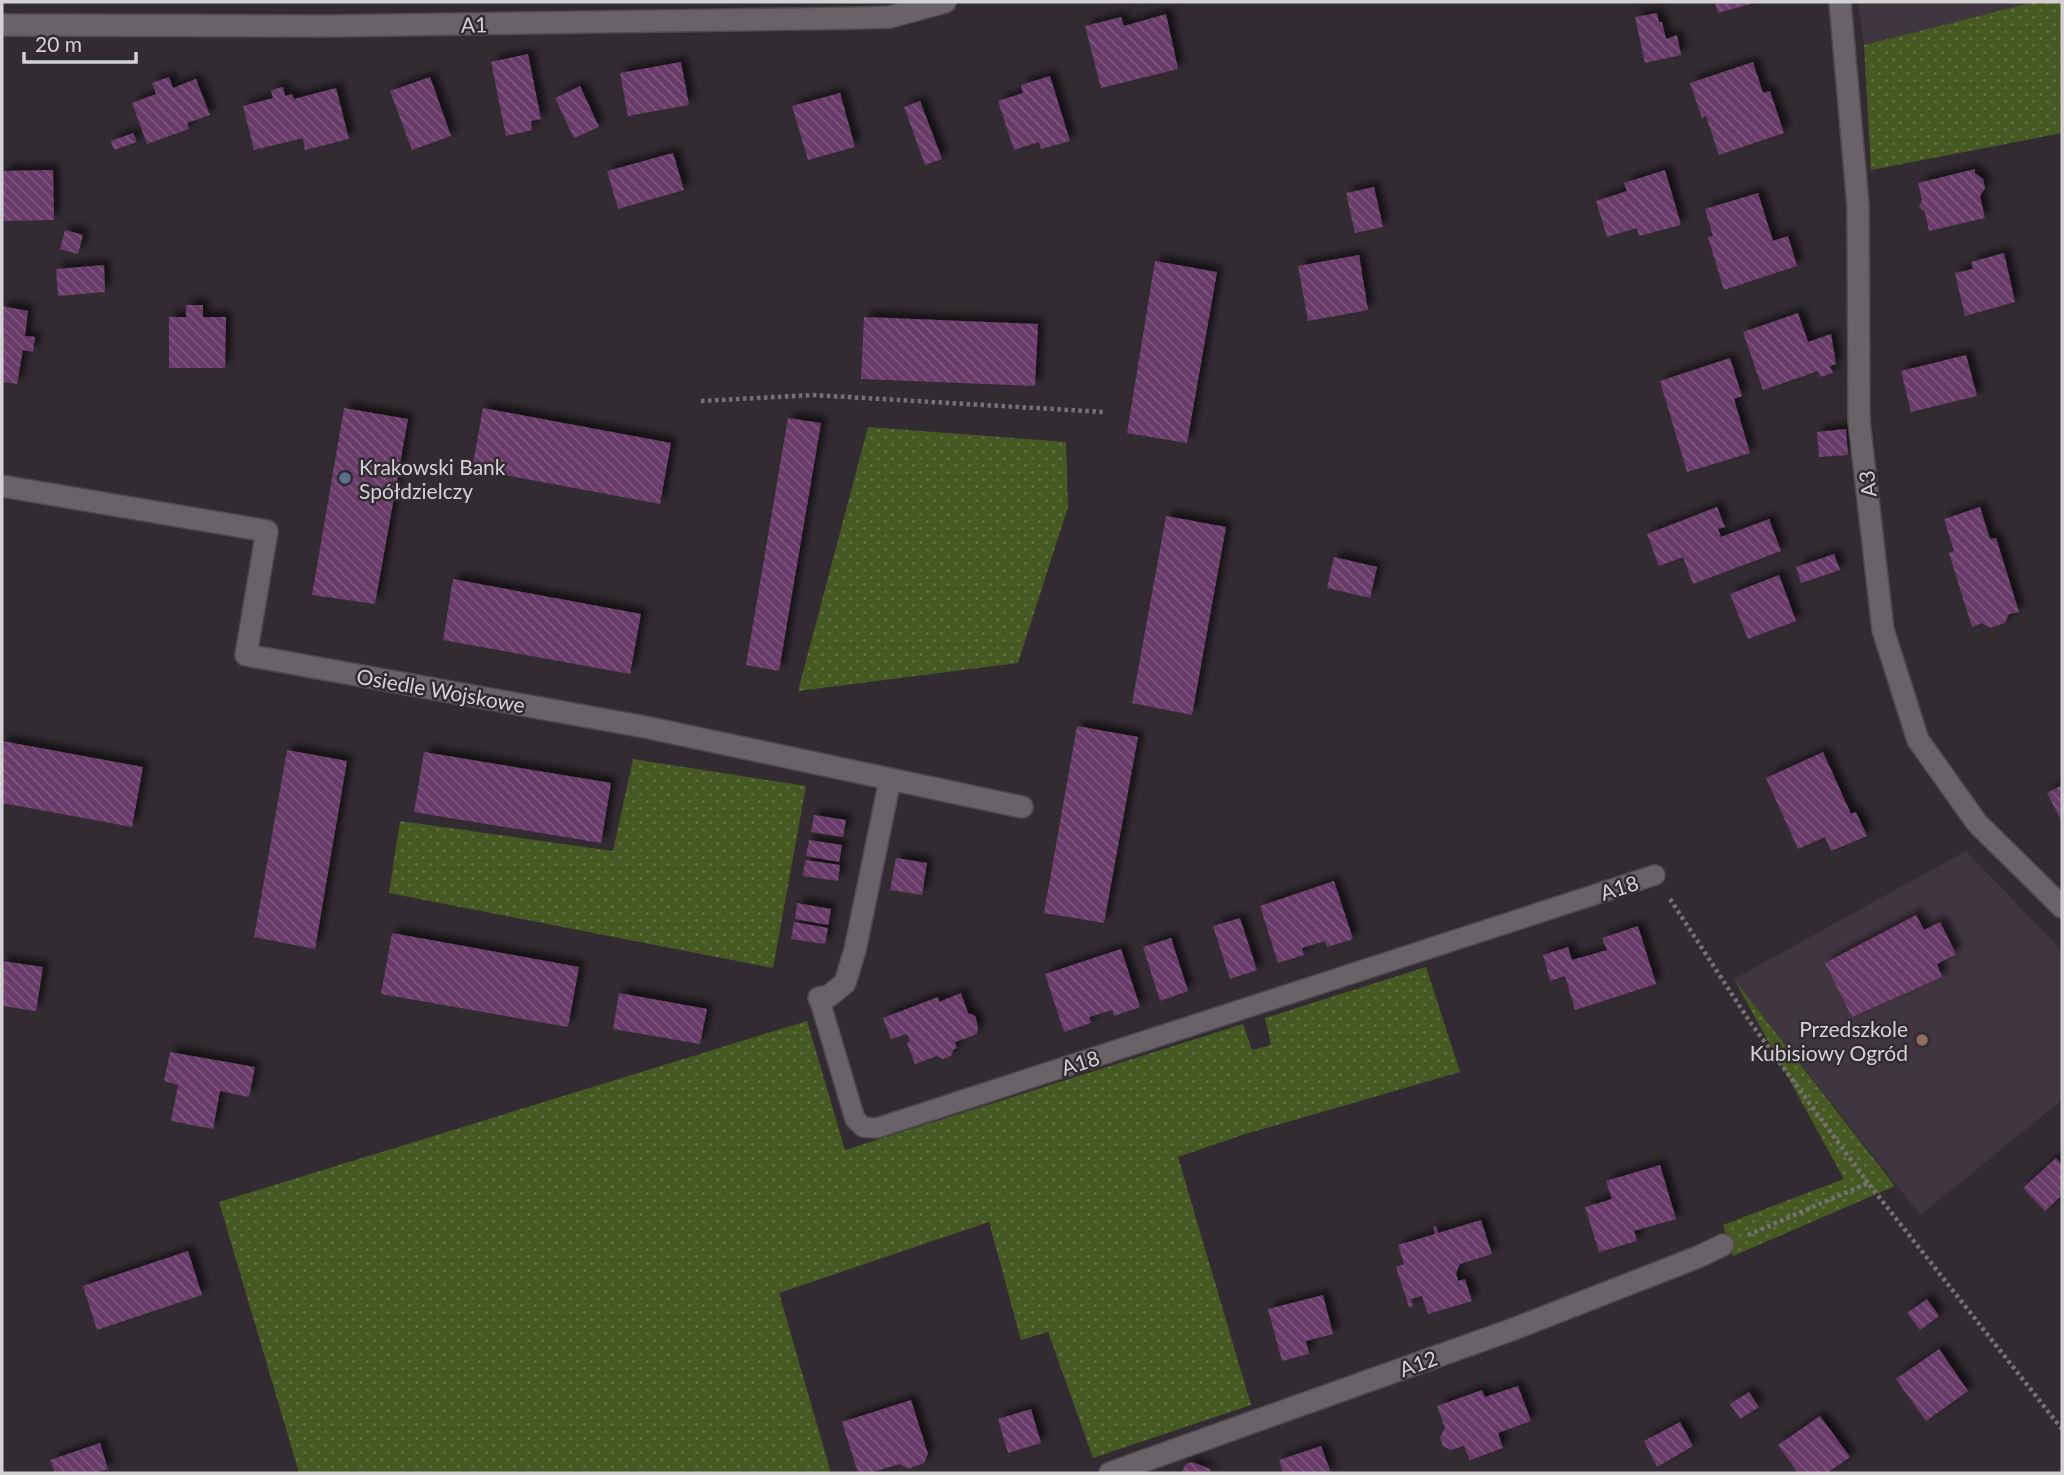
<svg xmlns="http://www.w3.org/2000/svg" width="2064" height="1475" font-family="Lato,sans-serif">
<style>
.built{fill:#40363f}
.grass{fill:url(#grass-dots)}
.building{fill:url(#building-back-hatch);filter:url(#shadow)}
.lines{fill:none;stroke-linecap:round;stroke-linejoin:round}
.lane-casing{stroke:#4e4a4d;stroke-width:22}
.street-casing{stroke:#4e4a4d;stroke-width:24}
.path{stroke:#767176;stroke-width:4.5;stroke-dasharray:3.5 3.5;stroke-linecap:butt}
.lane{stroke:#696268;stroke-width:19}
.street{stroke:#696268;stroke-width:21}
.service-dot{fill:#5c6f8a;stroke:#322c32;stroke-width:2.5}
.education-dot{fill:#8d6e63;stroke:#322c32;stroke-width:2.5}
.labels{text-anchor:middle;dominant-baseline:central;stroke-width:5;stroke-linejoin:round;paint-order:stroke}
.street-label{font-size:21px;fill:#d4d1d4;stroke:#322c32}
.poi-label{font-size:21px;fill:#d4d1d4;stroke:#322c32;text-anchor:start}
</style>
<defs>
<pattern id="grass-dots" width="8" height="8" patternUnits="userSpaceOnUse" patternTransform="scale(1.75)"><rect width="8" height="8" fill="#465923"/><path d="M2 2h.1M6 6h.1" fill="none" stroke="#607042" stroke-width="1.8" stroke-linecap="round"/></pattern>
<pattern id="building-back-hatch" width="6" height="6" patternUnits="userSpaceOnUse" patternTransform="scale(1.75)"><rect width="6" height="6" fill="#683b68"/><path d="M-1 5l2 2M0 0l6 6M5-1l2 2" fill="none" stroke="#7d567d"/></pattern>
<filter id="shadow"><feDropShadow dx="6" dy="-6" stdDeviation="3.5" flood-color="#0009"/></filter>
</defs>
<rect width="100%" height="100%" fill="#322c32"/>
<path class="built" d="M1858,2H2034L1864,45Z
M1966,851L2062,951V1100L1920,1215L1734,979Z"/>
<path class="grass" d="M2034,2H2062V133L1871,170L1864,45Z
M868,427L1066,442L1068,507L1018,663L798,691Z
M633,759L806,786L773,968L389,893L400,821L613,851Z
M1426,967L1460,1072L1242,1135L1178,1157L1251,1405L1093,1458L1048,1332L1021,1340L989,1222L779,1293L831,1473H299L219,1202L807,1021L845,1150L1243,1024L1252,1050L1271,1045L1265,1018Z
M1734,979L1895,1186L1733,1256L1723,1225L1844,1179Z"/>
<path class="building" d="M1715,2H1754V3L1718,13Z
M1657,13L1659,22H1662L1666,39L1677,35L1681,55L1645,63L1635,17Z
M1166,14L1178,69L1101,88L1085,26L1121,17L1124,26Z
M528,54L541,119L531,121L532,130L506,136L491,62Z
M681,62L689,105L628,116L620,73Z
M1753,62L1763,93L1770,91L1784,133L1719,155L1706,116L1702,118L1690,83Z
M1050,76L1070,141L1041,149L1039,142L1014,150L998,101L1023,93L1021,85Z
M169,77L173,88L196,79L210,115L187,123L189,129L147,144L132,103L156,94L152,83Z
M430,77L451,136L412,150L390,91Z
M580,86L599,127L574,138L555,98Z
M283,87L285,96L292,94L294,99L336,88L349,139L305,150L303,138L254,150L243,106L273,98L271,90Z
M840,93L855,147L808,160L792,106Z
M920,101L942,159L925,165L904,107Z
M133,133L137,142L114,150L111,141Z
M673,153L684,190L618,209L607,171Z
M1975,169V173L1983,179L1985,188L1980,196L1985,218L1929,231L1925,212L1919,207L1922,200L1918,183Z
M53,170L54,220L2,221V171Z
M1665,170L1681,225L1639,236L1637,228L1607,237L1596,201L1627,191L1624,183Z
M1374,187L1383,227L1355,233L1346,193Z
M1758,193L1773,241L1788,236L1797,266L1724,290L1708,237L1713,236L1705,209Z
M65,230L83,235L78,254L60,249Z
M2004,253L2015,302L1965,316L1955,273L1973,269L1971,262Z
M1359,255L1368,310L1308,321L1298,266Z
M1155,261L1217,272L1187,443L1127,433Z
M104,265L105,292L58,296L56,269Z
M186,305H203V317H226L225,368H169V317H186Z
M2,306L28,311L25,336L35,337L33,352L23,350L17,384L2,382Z
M1798,313L1808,342L1831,334L1836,364L1830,366L1833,373L1820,377L1818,371L1763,390L1743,332Z
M864,317L1038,324L1035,386L861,379Z
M1966,355L1977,396L1911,412L1901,371Z
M1730,358L1742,396L1734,399L1750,453L1687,472L1660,381Z
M344,408L408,419L375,604L312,595Z
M483,408L671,443L660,504L472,469Z
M788,418L821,423L779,671L746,665Z
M1846,429L1848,455L1819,457L1817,432Z
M1717,507L1725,527L1718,529L1721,537L1769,519L1781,551L1693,584L1683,557L1659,566L1647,534Z
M1980,507L1990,539L1996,538L2019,612L2009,614L2005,623L1990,628L1982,623L1972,627L1949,553L1954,551L1944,519Z
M1166,516L1226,527L1192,715L1132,703Z
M1834,554L1840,570L1801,583L1796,567Z
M1334,557L1377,567L1370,598L1327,588Z
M1779,575L1796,621L1748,639L1730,594Z
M453,579L641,614L630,674L443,640Z
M1077,726L1138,737L1104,923L1044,913Z
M2,741L143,767L132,827L2,803Z
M287,750L347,761L315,949L254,937Z
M424,752L611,783L601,843L414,812Z
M1823,752L1851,814L1856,812L1867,836L1831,851L1825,837L1798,849L1766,778Z
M2062,785V822L2047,793Z
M814,815L846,820L843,837L811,832Z
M809,840L842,845L839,862L806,856Z
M896,858L927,863L922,895L890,890Z
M805,860L840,865L838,881L803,876Z
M1334,881L1353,939L1327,947L1325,941L1302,948L1304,955L1278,963L1260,906Z
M797,903L831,909L828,925L795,919Z
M1916,915L1924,930L1940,922L1956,954L1937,964L1942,977L1852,1017L1825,963Z
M1240,918L1257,970L1230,979L1213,926Z
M794,922L828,928L825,944L791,939Z
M1638,926L1656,984L1575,1010L1565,976L1550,981L1543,955L1568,947L1572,960L1607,950L1602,938Z
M392,933L579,967L568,1027L381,994Z
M1171,938L1188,991L1160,1001L1143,947Z
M1121,949L1140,1007L1114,1016L1112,1010L1089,1017L1091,1023L1064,1032L1045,974Z
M2,961L43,967L36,1011L2,1006Z
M619,993L707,1009L700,1044L613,1029Z
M961,993L968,1013L975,1016L978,1026L977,1034L955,1042L957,1048L954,1049L951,1056L943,1059L937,1056L915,1064L907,1043L910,1042L907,1034L891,1039L883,1018L938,997L939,1002Z
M170,1052L255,1067L249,1097L220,1091L213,1129L171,1121L178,1085L164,1081Z
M2056,1158L2062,1165V1195L2045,1211L2023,1188Z
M1660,1165L1676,1219L1634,1231L1637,1241L1599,1252L1585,1207L1612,1199L1606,1181Z
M1481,1220L1492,1254L1460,1264L1456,1273L1458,1281L1465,1279L1472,1301L1428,1314L1422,1296L1411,1299L1413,1306L1409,1307L1396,1267L1404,1264L1398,1245L1435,1234L1433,1227L1436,1226L1438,1233Z
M188,1251L202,1295L97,1330L83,1286Z
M1323,1295L1333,1334L1306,1341L1309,1354L1282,1361L1268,1309Z
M1927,1299L1939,1316L1920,1330L1907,1313Z
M1939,1349L1968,1391L1926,1421L1896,1379Z
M1518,1386L1531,1421L1498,1433L1503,1448L1470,1460L1464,1446L1451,1450L1443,1446L1440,1437L1445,1428L1437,1406L1482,1390L1485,1397Z
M1749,1392L1759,1407L1740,1419L1730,1404Z
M911,1400L928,1454L924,1463L908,1469L899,1464L870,1473H858L842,1422Z
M1031,1409L1041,1443L1008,1453L998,1419Z
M1820,1416L1850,1457L1827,1473H1798L1778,1445Z
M1680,1422L1693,1446L1657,1467L1644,1441Z
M100,1443L108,1469L95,1473H55L50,1460Z
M1321,1446L1331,1473H1283L1279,1460Z
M1192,1462L1210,1469L1211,1473H1181L1186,1464Z"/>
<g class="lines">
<g class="lane-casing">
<path id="lane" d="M819,998L855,1119L863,1127L877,1128L1655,875"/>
</g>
<g class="street-casing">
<path id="street" d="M1840,2L1858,206L1859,421L1883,630L1918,740L1977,823L2062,907
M2,25L328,26L859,18L890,17L945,2
M2,486L267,531L246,655L645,727L1022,807
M819,998L829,996L845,983L855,950L890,780
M1110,1473L1511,1330L1698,1257L1723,1245"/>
</g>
<path class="path" d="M701,401L813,395L1104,412
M1670,899L1750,1022L1868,1183
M1748,1235L1868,1183L2062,1429"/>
<use href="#lane" class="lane"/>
<use href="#street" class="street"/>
</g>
<circle class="service-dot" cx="345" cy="478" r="7"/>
<circle class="education-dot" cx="1922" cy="1040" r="7"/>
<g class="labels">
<g class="street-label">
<text transform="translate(474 24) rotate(-1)">A1</text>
<text transform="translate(1867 484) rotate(-96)">A3</text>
<text transform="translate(441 690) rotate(10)">Osiedle Wojskowe</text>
<text transform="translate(1619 887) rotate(-18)">A18</text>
<text transform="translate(1080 1062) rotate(-18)">A18</text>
<text transform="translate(1418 1363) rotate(-20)">A12</text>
</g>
<g class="poi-label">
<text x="359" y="466">Krakowski Bank<tspan x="359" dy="24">Spółdzielczy</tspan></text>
<text x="1908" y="1028" text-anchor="end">Przedszkole<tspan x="1908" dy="24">Kubisiowy Ogród</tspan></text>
</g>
</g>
<rect width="2064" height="1475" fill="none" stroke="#d4d1d4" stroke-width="7"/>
<path d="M24 52v10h112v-10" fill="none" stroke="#d4d1d4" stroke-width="3.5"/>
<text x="35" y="52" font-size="21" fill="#d4d1d4" stroke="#322c32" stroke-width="5" paint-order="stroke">20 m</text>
</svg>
